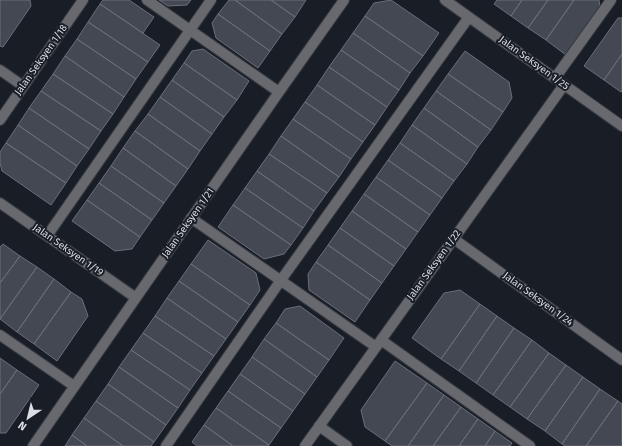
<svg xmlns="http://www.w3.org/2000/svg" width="622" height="446" font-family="'Fira Sans',sans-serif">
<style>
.building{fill:#444853;stroke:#696e79}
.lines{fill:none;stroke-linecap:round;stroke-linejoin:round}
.minor-casing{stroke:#343841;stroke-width:12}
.minor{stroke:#67696e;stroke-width:10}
.labels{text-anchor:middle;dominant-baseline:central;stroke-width:4;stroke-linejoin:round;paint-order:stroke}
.street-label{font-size:10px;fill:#dbdee5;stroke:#191d26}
</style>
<rect width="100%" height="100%" fill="#191d26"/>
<path class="building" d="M0,0H30L31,6L3,47L0,46Z
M103,0H129L154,17L143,33L100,4Z
M159,0H191L187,5L168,6Z
M229,0H235L282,34L270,51L218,14Z
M235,0H271L295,17L282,34Z
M271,0H306L295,17Z
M391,0L439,33L423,56L365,16L374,3Z
M497,0H522L511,16L494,4Z
M522,0H548L528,28L511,16Z
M548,0H574L546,40L528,28Z
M574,0H599L600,7L566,55L546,40Z
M100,4L160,45L148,62L88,22Z
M218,14L270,51L258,68L216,38L212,23Z
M365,16L423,56L410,73L353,33Z
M618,18H622V54L604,80L584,66Z
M88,22L148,62L136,79L77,39Z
M353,33L410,73L399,90L341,50Z
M77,39L136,79L124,97L65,56Z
M203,49L249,81L237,100L184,63L192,51Z
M341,50L399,90L387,107L329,67Z
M465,51L509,82L512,98L503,112L448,74Z
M622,54V91L621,92L604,80Z
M65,56L124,97L113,114L53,74Z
M184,63L237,100L224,117L172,80Z
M329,67L387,107L375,125L317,85Z
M53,74L113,114L101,131L41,91Z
M448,74L503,112L491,130L436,91Z
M172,80L224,117L212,134L160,97Z
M317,85L375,125L363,142L305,102Z
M41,91L101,131L89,149L29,108Z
M436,91L491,130L478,147L424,108Z
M160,97L212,134L200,151L148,114Z
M305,102L363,142L351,159L293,119Z
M29,108L89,149L77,166L18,125Z
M424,108L478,147L467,164L412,125Z
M148,114L200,151L188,169L135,131Z
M293,119L351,159L339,177L281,136Z
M18,125L77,166L66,183L6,143Z
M412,125L467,164L454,181L400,143Z
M135,131L188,169L176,186L123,148Z
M281,136L339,177L327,193L269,154Z
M6,143L66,183L51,205L2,171L0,163V152Z
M400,143L454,181L442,198L388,160Z
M123,148L176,186L164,203L111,166Z
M269,154L327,193L314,211L257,171Z
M388,160L442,198L430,215L376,177Z
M111,166L164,203L152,220L99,183Z
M257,171L314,211L303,228L245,188Z
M376,177L430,215L418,232L364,194Z
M99,183L152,220L140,237L87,200Z
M245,188L303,228L291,245L233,205Z
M364,194L418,232L406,249L352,211Z
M87,200L140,237L132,249L115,251L72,221Z
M233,205L291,245L284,254L264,259L218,227Z
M352,211L406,249L394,266L340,228Z
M340,228L394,266L382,283L328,245Z
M208,240L256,273L260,290L250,305L191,264Z
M3,244L20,256L0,283V247Z
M328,245L382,283L370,300L316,262Z
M20,256L37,267L0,319V283Z
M316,262L370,300L355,322L309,290L308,274Z
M191,264L250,305L238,322L179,281Z
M37,267L54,279L17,332L0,319Z
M54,279L71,292L34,344L17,332Z
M179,281L238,322L226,339L167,298Z
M460,290L480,304L441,359L412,338L444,293Z
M71,292L82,299L88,316L57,361L34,344Z
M167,298L226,339L214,356L155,316Z
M480,304L497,316L459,371L441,359Z
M300,306L344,338L329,360L276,323L285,309Z
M155,316L214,356L202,373L143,333Z
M497,316L514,328L476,383L459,371Z
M276,323L329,360L317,377L264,339Z
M514,328L532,340L493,395L476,383Z
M143,333L202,373L190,390L131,350Z
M264,339L317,377L305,394L252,357Z
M532,340L549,353L510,407L493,395Z
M131,350L190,390L178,408L119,367Z
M549,353L566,365L527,419L510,407Z
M252,357L305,394L293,411L240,374Z
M0,358L17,370L0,394Z
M395,361L427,383L385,441L365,427L361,410Z
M566,365L583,377L545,431L527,419Z
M119,367L178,408L166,425L108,384Z
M17,370L39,385L6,433H0V394Z
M240,374L293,411L281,428L228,391Z
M583,377L600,389L562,444L545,431Z
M427,383L444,395L408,446H392L385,441Z
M108,384L166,425L154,442L96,401Z
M600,389L618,401L586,446H565L562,444Z
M228,391L281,428L269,445L216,408Z
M444,395L461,407L433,446H408Z
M96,401L154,442L151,446H123L84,418Z
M618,401L622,404V446H586Z
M461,407L478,419L459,446H433Z
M216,408L269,445L268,446H233L204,425Z
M84,418L123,446H87L72,435Z
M478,419L495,431L485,446H459Z
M204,425L233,446H197L192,442Z
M495,431L512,443L510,446H485Z
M72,435L87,446H65Z"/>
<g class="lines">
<g class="minor-casing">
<path id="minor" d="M147,0L279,92
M445,0L622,126
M0,70L23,86
M555,78L611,0
M0,120L83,0
M0,203L136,298
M191,218L376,347
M47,236L211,0
M454,239L622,360
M0,335L74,386
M381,340L530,446
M319,426L347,446
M33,446L279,92L344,0
M166,446L281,280L469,17
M305,446L564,85"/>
</g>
<use href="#minor" class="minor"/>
</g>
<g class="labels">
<g class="street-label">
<text transform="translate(41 60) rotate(-55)">Jalan Seksyen 1/18</text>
<text transform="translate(534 63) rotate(36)">Jalan Seksyen 1/25</text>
<text transform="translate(188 223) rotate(-55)">Jalan Seksyen 1/21</text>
<text transform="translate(68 250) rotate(35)">Jalan Seksyen 1/19</text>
<text transform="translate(434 265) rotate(-54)">Jalan Seksyen 1/22</text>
<text transform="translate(538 299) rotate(36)">Jalan Seksyen 1/24</text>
</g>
</g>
<g transform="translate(28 418) rotate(215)" stroke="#191d26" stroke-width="3" paint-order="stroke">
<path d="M0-3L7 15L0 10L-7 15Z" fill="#dbdee5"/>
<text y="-6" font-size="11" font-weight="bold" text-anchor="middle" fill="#dbdee5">N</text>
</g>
</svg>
